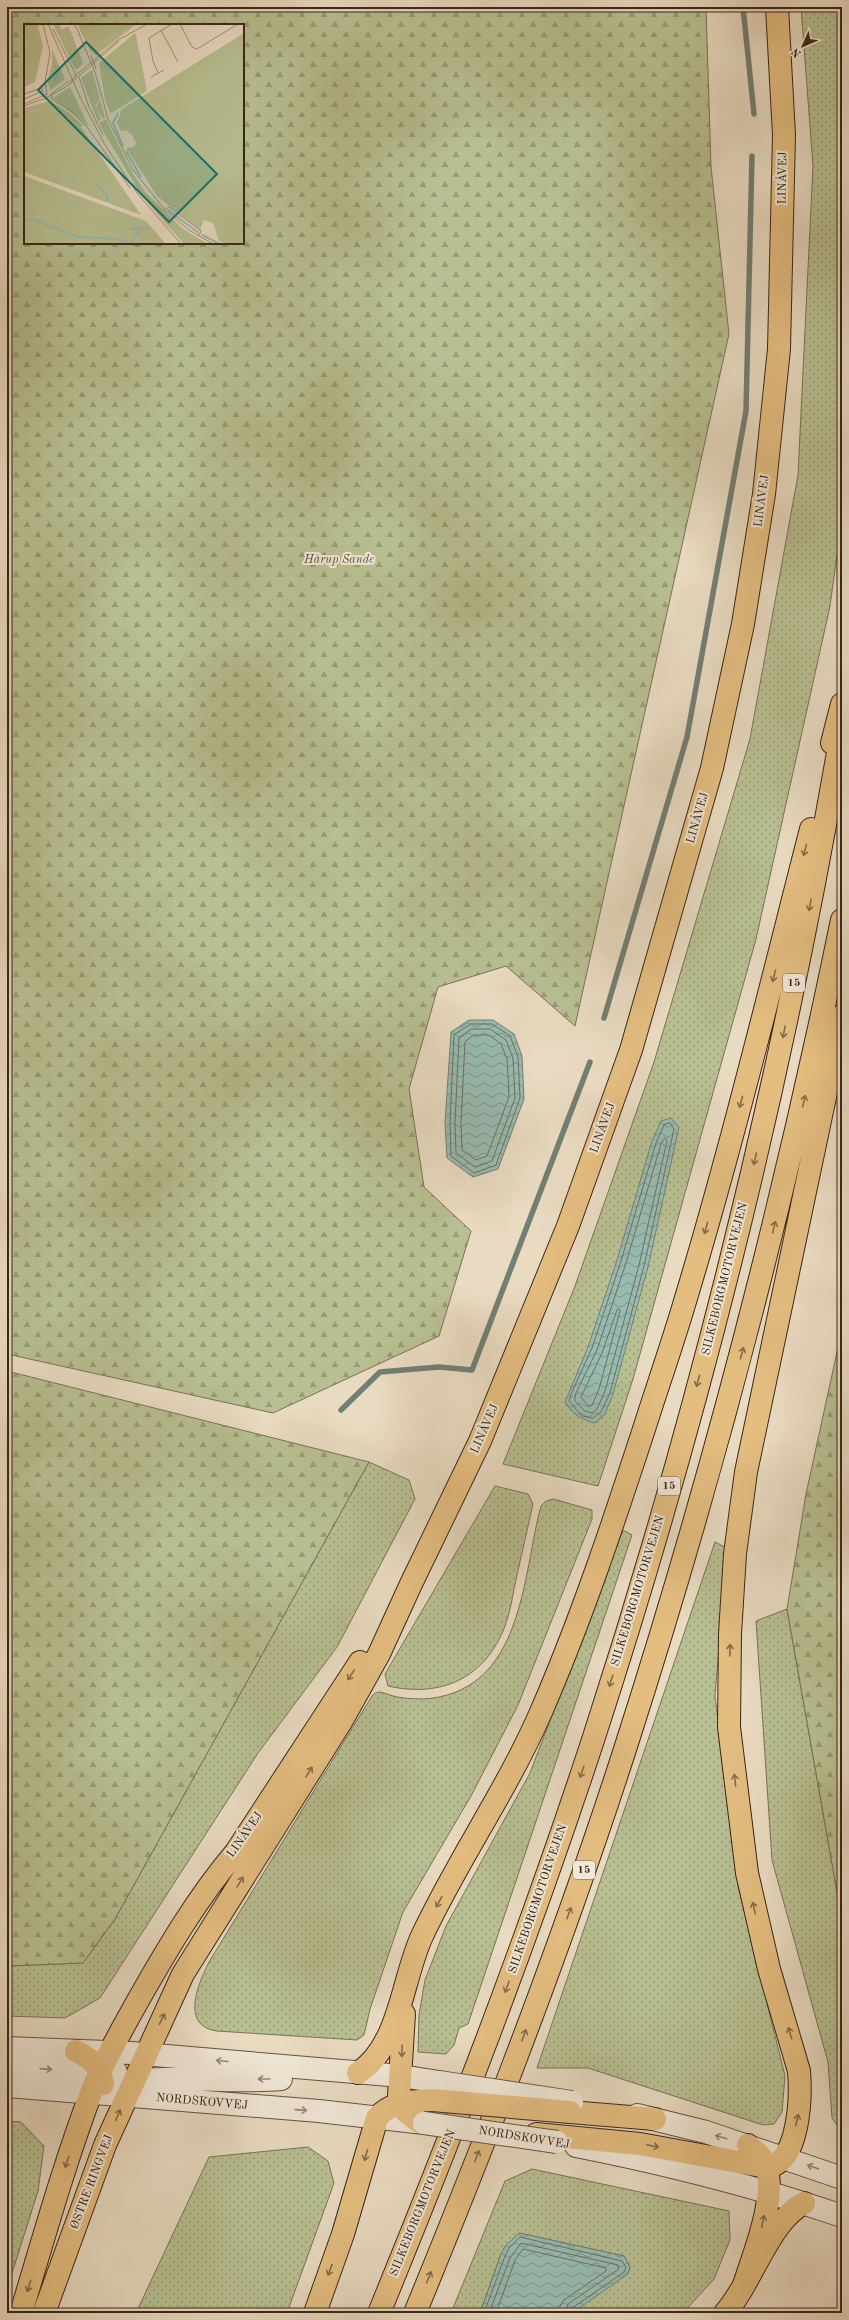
<svg xmlns="http://www.w3.org/2000/svg" width="849" height="2320" font-family="'Old Standard TT',serif">
<style>
.grass{fill:url(#grass-dots);stroke:#7a7256}
.forest{fill:url(#forest-firs);stroke:#7a7256;fill-rule:evenodd}
.water{fill:url(#water-waves);stroke:#737f74}
.lines{fill:none;stroke-linecap:round;stroke-linejoin:round}
.shore{stroke:#6a7064;stroke-width:1}
.stream{stroke:#737f74;stroke-width:5.5}
.minor-casing{stroke:#665243;stroke-width:24}
.major-casing{stroke:#3b2519;stroke-width:24}
.highway-casing{stroke:#3b2519;stroke-width:24}
.minor{stroke:#f1e8d7;stroke-width:22}
.major{stroke:#e4be81;stroke-width:22}
.highway{stroke:#e4be81;stroke-width:22}
.minor-bridge-casing{stroke:#665243;stroke-width:24;stroke-linecap:butt}
.highway-bridge-casing{stroke:#3b2519;stroke-width:24;stroke-linecap:butt}
.minor-bridge{stroke:#f1e8d7;stroke-width:22}
.highway-bridge{stroke:#e4be81;stroke-width:22}
.oneway{stroke:#876a48}
.oneway2{stroke:#968678}
.labels{text-anchor:middle;dominant-baseline:central;stroke-width:4;stroke-linejoin:round;paint-order:stroke}
.shield{fill:#f1e8d7;stroke:#726052;stroke-width:1}
.shield-label{font-size:11px;font-weight:bold;fill:#3b2519}
.street-label{font-size:12px;fill:#3b2519;stroke:#f1e8d7}
.park-label{font-size:12px;font-style:italic;fill:#5a4c38;stroke:#f1e8d7}
.inset-river{fill:none;stroke:#98bbb0;stroke-width:2}
.inset-road{fill:none;stroke:#a3927e;stroke-width:1}
.view{fill:#0f766e;fill-opacity:0.15;stroke:#0f766e;stroke-width:2}
.inset-edge{fill:none;stroke:#3b2519;stroke-width:2}
</style>
<defs>
<pattern id="grass-dots" width="8" height="8" patternUnits="userSpaceOnUse"><rect width="8" height="8" fill="#b8c093"/><path d="M2 2h.1M6 6h.1" fill="none" stroke="#979c77" stroke-width="1.8" stroke-linecap="round"/></pattern>
<pattern id="forest-firs" width="22" height="20" patternUnits="userSpaceOnUse"><rect width="22" height="20" fill="#b8c093"/><path d="M5 1l3.5 6h-7zM16 11l3.5 6h-7z" fill="#979c77"/></pattern>
<pattern id="water-waves" width="16" height="10" patternUnits="userSpaceOnUse"><rect width="16" height="10" fill="#98bbb0"/><path d="M0 5q4-4 8 0t8 0" fill="none" stroke="#7d988e"/></pattern>
</defs>
<rect width="100%" height="100%" fill="#e9dbc2"/>
<filter id="stains"><feTurbulence type="fractalNoise" baseFrequency=".005" numOctaves="4"/><feColorMatrix values="0 0 0 0 .2 0 0 0 0 .09 0 0 0 0 .02 0 0 0 .5 -.17"/></filter>
<radialGradient id="worn" r=".72"><stop offset=".6" stop-color="#630" stop-opacity="0"/><stop offset="1" stop-color="#630" stop-opacity=".3"/></radialGradient>
<path class="grass" d="M801,7H842V519L830,606L756,939L633,1379L598,1486L503,1464L575,1286L654,1062L750,739L798,475L813,166Z
M369,1462L409,1480L415,1499L337,1647L258,1753L100,1998L65,2018L7,2016V1966L83,1963L115,1919Z
M495,1486L528,1494L533,1504C528,1528 522,1551 517,1575C513,1592 511,1610 505,1626C485,1678 442,1698 388,1686L385,1674Z
M553,1499L592,1510V1519L518,1705L471,1796L403,1912L370,2009L364,2035L357,2040L217,2031C180,2026 198,1984 209,1962L372,1696C374,1694 376,1692 380,1692C385,1693 392,1696 397,1697C411,1699 425,1700 439,1697C524,1680 523,1572 541,1506L546,1501Z
M623,1530L632,1535L468,2024L459,2028L454,2045L446,2054L418,2052L419,2015L425,1980L446,1926L530,1773Z
M715,1542L727,1548L715,1696L738,1886L785,2076L782,2112L774,2124L763,2125L588,2068H537Z
M787,1609L842,1920V2132L832,2118L828,2062L772,1860L756,1621Z
M7,2121L21,2122L44,2146L38,2191L7,2289Z
M308,2147L328,2161L334,2183L287,2313H136L209,2157Z
M532,2169L729,2211L730,2240L714,2279L683,2313H572L630,2267L624,2256L519,2233L506,2246L501,2254L480,2313H451L505,2181Z"/>
<path class="forest" d="M7,7H706L711,167L729,334L575,1026L506,966L438,987L409,1089L424,1187L471,1231L439,1336L273,1413L7,1354ZM25,25H243V243H25Z
M842,1329V1920L787,1609L806,1494Z
M7,1371L369,1462L115,1919L83,1963L7,1966Z"/>
<path class="water" d="M469,1020H493L514,1034L522,1056L524,1099L498,1169L473,1177L447,1158L445,1123L451,1032Z
M671,1118L679,1127L648,1267L613,1394L605,1414L595,1423C580,1419 573,1414 565,1402L588,1347L617,1260L652,1141L661,1121Z
M519,2233L624,2256L630,2267L628,2274L572,2313H480L501,2254L505,2246Z"/>
<g class="lines">
<path class="shore" d="M471,1024H492L510,1036L518,1057L520,1098L496,1165L474,1173L451,1156L450,1123L454,1035Z
M472,1029H490L506,1040L513,1058L515,1098L492,1161L475,1167L456,1153L455,1123L459,1038Z
M474,1035H489L501,1044L507,1059L509,1097L487,1156L476,1160L462,1150L461,1123L465,1042Z
M670,1123L674,1129L644,1266L610,1393L601,1412L593,1418L582,1416L569,1401L571,1394L592,1348L621,1261L656,1143L664,1125Z
M665,1138L667,1141L639,1265L605,1391L597,1409L592,1413L585,1411L575,1401V1395L597,1350L626,1263L661,1144Z
M619,1309L620,1311L599,1389L592,1405L588,1406L581,1397L602,1353L617,1310Z
M484,2313L505,2256L509,2248L520,2237L622,2261L626,2267L624,2272L578,2304L571,2309L570,2313
M489,2313L510,2258L521,2243L618,2265L619,2269L568,2304L565,2313
M496,2313L515,2260L523,2249L606,2268V2271L564,2300L560,2306L559,2313"/>
<path class="stream" d="M743,7L754,114
M604,1018L687,737L746,411L752,156
M341,1410L380,1372L439,1367L472,1370L590,1062"/>
<g class="minor-casing">
<path id="minor" d="M7,2048L131,2053L401,2076L439,2082
M7,2067L116,2072
M116,2084C170,2073 227,2084 281,2079
M7,2086L319,2111L424,2123
M637,2115L706,2132L842,2178
M576,2146C667,2164 755,2186 842,2216"/>
</g>
<g class="major-casing">
<path id="major" d="M76,2051C92,2059 100,2066 103,2084
M21,2313C43,2240 64,2165 91,2093C103,2062 120,2033 136,2004C166,1951 197,1898 236,1852L360,1662
M44,2313L105,2145L183,1974L341,1722L379,1654L411,1584L480,1441L568,1226L631,1050L712,768L743,624L764,494L779,349L784,135L777,7"/>
</g>
<g class="highway-casing">
<path id="highway" d="M832,743L842,704
M404,2014L399,2095L406,2112L419,2122
M358,2073C400,2046 402,1979 422,1936C458,1859 507,1790 541,1712C581,1620 613,1524 644,1429C657,1388 671,1348 683,1308C731,1150 770,989 811,829
M570,2112L655,2119
M536,2134L640,2144L766,2167C800,2164 801,2096 799,2071L769,1969L747,1873L729,1727L730,1634L735,1554L746,1472L842,1016
M744,2285C754,2253 777,2198 766,2166C763,2157 755,2151 748,2145
M315,2313L343,2234L377,2118C390,2102 412,2101 432,2100
M379,2313C457,2123 530,1932 594,1737C701,1408 784,1070 842,729
M415,2313C492,2126 565,1936 627,1743C714,1472 785,1198 842,920
M725,2313C752,2283 769,2221 804,2203"/>
</g>
<use href="#minor" class="minor"/>
<use href="#major" class="major"/>
<use href="#highway" class="highway"/>
<g class="minor-bridge-casing">
<path id="minor-bridge" d="M439,2082L572,2102
M424,2123L557,2142"/>
</g>
<g class="highway-bridge-casing">
<path id="highway-bridge" d="M432,2100L570,2112"/>
</g>
<use href="#minor-bridge" class="minor-bridge"/>
<use href="#highway-bridge" class="highway-bridge"/>
</g>
<defs><path id="oneway-shaft" d="M-6 0H5M1.5-3L5.5 0L1.5 3" fill="none" stroke-width="1.6" stroke-linecap="round" stroke-linejoin="round"/></defs>
<g class="oneway">
<use href="#oneway-shaft" transform="translate(805 850) rotate(104)"/>
<use href="#oneway-shaft" transform="translate(810 905) rotate(101)"/>
<use href="#oneway-shaft" transform="translate(774 976) rotate(104)"/>
<use href="#oneway-shaft" transform="translate(784 1032) rotate(101)"/>
<use href="#oneway-shaft" transform="translate(804 1101) rotate(-77)"/>
<use href="#oneway-shaft" transform="translate(741 1102) rotate(105)"/>
<use href="#oneway-shaft" transform="translate(755 1159) rotate(103)"/>
<use href="#oneway-shaft" transform="translate(774 1227) rotate(-77)"/>
<use href="#oneway-shaft" transform="translate(706 1228) rotate(106)"/>
<use href="#oneway-shaft" transform="translate(742 1353) rotate(-75)"/>
<use href="#oneway-shaft" transform="translate(698 1381) rotate(105)"/>
<use href="#oneway-shaft" transform="translate(730 1650) rotate(-89)"/>
<use href="#oneway-shaft" transform="translate(351 1675) rotate(123)"/>
<use href="#oneway-shaft" transform="translate(611 1681) rotate(107)"/>
<use href="#oneway-shaft" transform="translate(309 1772) rotate(-58)"/>
<use href="#oneway-shaft" transform="translate(582 1772) rotate(109)"/>
<use href="#oneway-shaft" transform="translate(735 1780) rotate(-96)"/>
<use href="#oneway-shaft" transform="translate(240 1882) rotate(-58)"/>
<use href="#oneway-shaft" transform="translate(439 1902) rotate(118)"/>
<use href="#oneway-shaft" transform="translate(754 1908) rotate(-102)"/>
<use href="#oneway-shaft" transform="translate(569 1913) rotate(-70)"/>
<use href="#oneway-shaft" transform="translate(507 1987) rotate(110)"/>
<use href="#oneway-shaft" transform="translate(162 2019) rotate(-65)"/>
<use href="#oneway-shaft" transform="translate(790 2033) rotate(-107)"/>
<use href="#oneway-shaft" transform="translate(524 2035) rotate(-70)"/>
<use href="#oneway-shaft" transform="translate(402 2051) rotate(92)"/>
<use href="#oneway-shaft" transform="translate(118 2115) rotate(-66)"/>
<use href="#oneway-shaft" transform="translate(797 2120) rotate(-77)"/>
<use href="#oneway-shaft" transform="translate(653 2146) rotate(11)"/>
<use href="#oneway-shaft" transform="translate(366 2155) rotate(106)"/>
<use href="#oneway-shaft" transform="translate(477 2156) rotate(-69)"/>
<use href="#oneway-shaft" transform="translate(67 2162) rotate(109)"/>
<use href="#oneway-shaft" transform="translate(763 2221) rotate(-77)"/>
<use href="#oneway-shaft" transform="translate(330 2270) rotate(110)"/>
<use href="#oneway-shaft" transform="translate(429 2277) rotate(-68)"/>
<use href="#oneway-shaft" transform="translate(29 2286) rotate(107)"/>
</g>
<g class="oneway2">
<use href="#oneway-shaft" transform="translate(222 2061) rotate(-175)"/>
<use href="#oneway-shaft" transform="translate(46 2069) rotate(4)"/>
<use href="#oneway-shaft" transform="translate(264 2079) rotate(-180)"/>
<use href="#oneway-shaft" transform="translate(301 2110) rotate(4)"/>
<use href="#oneway-shaft" transform="translate(721 2137) rotate(-163)"/>
<use href="#oneway-shaft" transform="translate(813 2167) rotate(-160)"/>
</g>
<g class="labels">
<g class="shield">
<rect x="783" y="974" width="22" height="18" rx="3"/>
<rect x="658" y="1477" width="22" height="18" rx="3"/>
<rect x="573" y="1861" width="22" height="18" rx="3"/>
</g>
<g class="shield-label">
<text x="794" y="983">15</text>
<text x="669" y="1486">15</text>
<text x="584" y="1870">15</text>
</g>
<g class="street-label">
<text transform="translate(783 178) rotate(-89)">LINÅVEJ</text>
<text transform="translate(762 501) rotate(-82)">LINÅVEJ</text>
<text transform="translate(698 818) rotate(-74)">LINÅVEJ</text>
<text transform="translate(603 1128) rotate(-70)">LINÅVEJ</text>
<text transform="translate(725 1279) rotate(-76)">SILKEBORGMOTORVEJEN</text>
<text transform="translate(485 1429) rotate(-66)">LINÅVEJ</text>
<text transform="translate(638 1591) rotate(-73)">SILKEBORGMOTORVEJEN</text>
<text transform="translate(245 1835) rotate(-55)">LINÅVEJ</text>
<text transform="translate(538 1899) rotate(-71)">SILKEBORGMOTORVEJEN</text>
<text transform="translate(202 2102) rotate(5)">NORDSKOVVEJ</text>
<text transform="translate(524 2138) rotate(9)">NORDSKOVVEJ</text>
<text transform="translate(92 2182) rotate(-69)">ØSTRE RINGVEJ</text>
<text transform="translate(423 2203) rotate(-68)">SILKEBORGMOTORVEJEN</text>
</g>
<g class="park-label">
<text x="339" y="560">Hårup Sande</text>
</g>
</g>
<g transform="translate(24 24)">
<rect width="220" height="220" fill="#e9dbc2"/>
<path d="M0,0H13L19,22L0,13ZM29,0H35L38,6L44,2L47,8L59,39L54,45H51ZM53,0H56L69,20L74,22L111,1L72,31L67,28ZM111,9L112,11L78,47L89,88L86,89L81,75L75,39ZM28,25L41,55L27,66L23,57L28,41ZM68,46L76,75L71,82L77,95L74,98L57,54ZM46,63L65,103L29,74ZM76,76L81,93L79,95L72,84ZM26,77L44,88L59,101L57,103L36,88L22,84L0,89V84ZM82,95L109,150L121,168L159,205L184,220H160L129,185L112,162L79,107L75,99Z" fill="#b8c093"/>
<path d="M56,0H111V1L74,22L69,20ZM220,9V220H204L195,217L189,199L180,196L176,206L133,172L102,124L110,123L112,119L108,111L102,106L97,107L93,99L98,85ZM112,11L123,67L89,88L77,43L99,20ZM2,12L19,22L11,58L0,63V13ZM22,84L36,88L57,103L117,191L0,148V89ZM0,152L122,197L142,220H0Z" fill="#b8c093"/>
<path d="M31,39L37,52L30,57L29,56Z" fill="#98bbb0"/>
<path class="inset-river" d="M94,89L89,99L99,122M102,127L117,153M73,161L83,171V178M144,186L175,209M0,198L7,195L54,213L93,215L104,219M107,205L126,204M178,211L196,220M106,220L116,205"/>
<path class="inset-road" d="M19,0L26,29L21,58L23,70M24,0L56,73L81,121L113,169L157,220M50,0L56,11M156,0L168,23L173,25L214,0M29,5L52,51L46,58M137,6L154,38M55,10L71,48L84,95L109,146L141,186L165,206L189,220M67,31L72,45M134,49L129,37L125,14L148,0M52,51L94,16L123,0M55,53L65,83L79,111M127,53L140,46M45,57L27,70L28,75L48,88L63,103L106,164M0,70L17,64L19,67L0,75M0,80L23,70M0,82L22,74L42,63L95,17M141,186L145,183L177,207L175,212"/>
<path class="view" d="M62,18L193,150L145,198L14,66Z"/>
<rect width="220" height="220" class="inset-edge"/>
</g>
<rect width="849" height="2320" fill="none" stroke="#e9dbc2" stroke-width="24"/>
<rect x="8" y="8" width="833" height="2304" fill="none" stroke="#3b2519" stroke-width="2"/>
<rect x="12" y="12" width="825" height="2296" fill="none" stroke="#3b2519"/>
<g transform="translate(803 46) rotate(225)" stroke="#f1e8d7" stroke-width="3" paint-order="stroke">
<path d="M0-3L7 15L0 10L-7 15Z" fill="#3b2519"/>
<text y="-6" font-size="11" font-weight="bold" text-anchor="middle" fill="#3b2519">N</text>
</g>
<rect width="100%" height="100%" filter="url(#stains)"/>
<rect width="100%" height="100%" fill="url(#worn)"/>
</svg>
